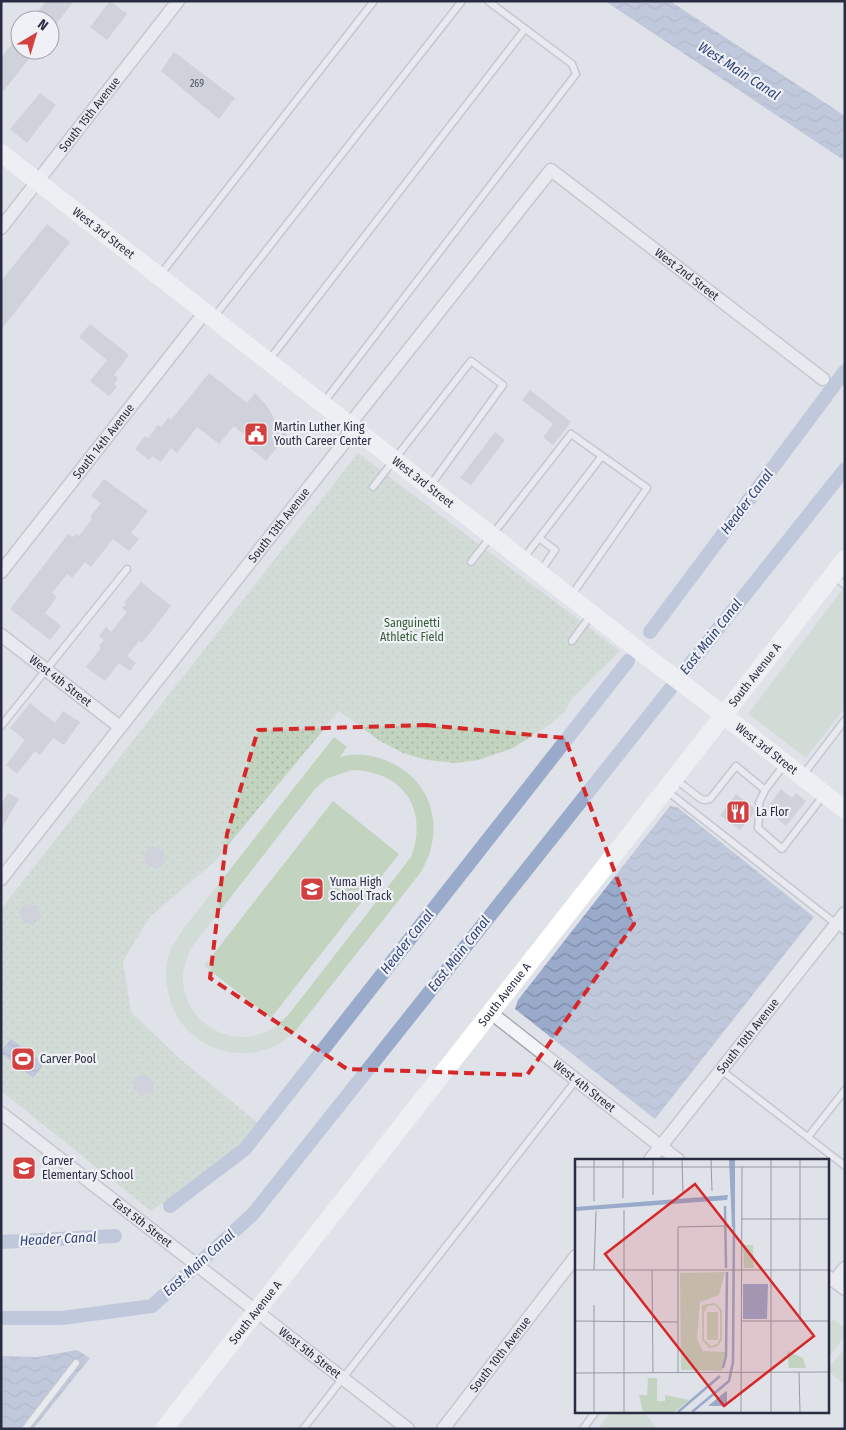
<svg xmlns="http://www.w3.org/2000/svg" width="846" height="1430" font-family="'Fira Sans Condensed',sans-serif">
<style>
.grass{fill:#c2d4c0;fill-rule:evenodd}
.park{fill:url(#park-dots)}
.water{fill:url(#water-waves)}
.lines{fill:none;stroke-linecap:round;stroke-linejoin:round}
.canal{stroke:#99aacb;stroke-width:14}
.building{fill:#babdc9}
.lane-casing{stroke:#a5a8b3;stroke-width:9}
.street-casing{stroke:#a5a8b3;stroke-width:15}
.lane{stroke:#f3f4f7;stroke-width:6}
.street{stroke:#f3f4f7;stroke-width:12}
.secondary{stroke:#fff;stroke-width:18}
.marked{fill:none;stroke:#d62828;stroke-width:4;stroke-dasharray:10 6;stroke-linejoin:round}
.labels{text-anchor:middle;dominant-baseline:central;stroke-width:4.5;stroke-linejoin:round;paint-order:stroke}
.number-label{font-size:10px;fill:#4c5163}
.street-label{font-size:12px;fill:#282d41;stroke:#eff1f7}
.poi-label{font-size:12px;fill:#282d41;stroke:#eff1f7;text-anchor:start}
.park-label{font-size:12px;fill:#365e34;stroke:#eff1f7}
.water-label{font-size:14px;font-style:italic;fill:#304577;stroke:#eff1f7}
.inset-river{fill:none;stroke:#99aacb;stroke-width:2.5}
.inset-road{fill:none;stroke:#969aa6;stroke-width:1}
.view{fill:#d62828;fill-opacity:0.15;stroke:#d62828;stroke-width:2.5}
.inset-edge{fill:none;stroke:#282d41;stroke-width:2.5}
</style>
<defs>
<pattern id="park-dots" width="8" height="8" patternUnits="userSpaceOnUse" patternTransform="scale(1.25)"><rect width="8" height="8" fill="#c2d4c0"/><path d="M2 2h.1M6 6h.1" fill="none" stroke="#a7b6a6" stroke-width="1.8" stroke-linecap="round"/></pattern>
<pattern id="water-waves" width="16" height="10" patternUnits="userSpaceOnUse" patternTransform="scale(1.25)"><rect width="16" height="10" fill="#99aacb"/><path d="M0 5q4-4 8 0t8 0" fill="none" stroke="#7d8ba6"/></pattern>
</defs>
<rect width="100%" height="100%" fill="#e0e2e9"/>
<path class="grass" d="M845,586V708L806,758L748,714Z
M334,737L347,747L340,757C355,753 368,754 382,759C432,776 447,828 421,872L293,1034C286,1039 279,1045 270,1048C226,1065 176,1038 168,992C165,979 165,966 169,954C172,945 179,936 184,928ZM352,770C403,771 429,809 411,857L289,1014C282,1021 276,1027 268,1031C230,1049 187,1024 183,982C182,970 187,959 191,948L315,789L326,779Z
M333,801L399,854L271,1018L204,966Z
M833,1319L845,1328V1337L827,1359V1326Z
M845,1348V1382L843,1383L827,1370Z
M611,1411H642L650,1419L656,1429H598Z"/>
<path class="park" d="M358,453L620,651L572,699L565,711L548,726L511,749L478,760L456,763L427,760L403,753L380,741L339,711L215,861L150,917L123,961L131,1012L179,1058L258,1123L240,1147L151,1211L1,1091V909Z"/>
<path class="water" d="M605,1H670L845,116V161Z
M670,806L677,807L814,917L655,1119L515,1009L518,1000Z
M11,1039L44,1064L33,1078L1,1053V1051Z
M77,1350L90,1358L33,1429L1,1428V1356L37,1357Z"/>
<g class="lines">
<path class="canal" d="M650,632L845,371
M170,1206L245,1149L628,661
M1,1242L115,1236
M1,1318H62L152,1306L253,1214L845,469"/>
</g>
<path class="building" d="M46,1H74L50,32V20H31Z
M110,1L127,14L107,40L90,27Z
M20,34V50H36L1,94V58Z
M174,52L235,98L219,119L161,71Z
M40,93L56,105L27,143L10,129Z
M47,224L70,242L1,330V281Z
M90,324L129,355L114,375L118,378L114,384L117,387L109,396L90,381L107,360L79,337Z
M209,373L247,403L255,393L267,406L276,422L282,421L287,435L266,461L250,448L254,443L234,426L219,444L197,427L177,453L171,448L161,462L152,456L149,460L135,449L145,436L148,438L158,425L161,427L168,418L171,420Z
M530,390L571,422L553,445L543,437L553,424L522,400Z
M495,432L505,440L471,485L460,478Z
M104,479L148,511L131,533L139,539L129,551L113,539L91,567L85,562L72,578L67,574L52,593L57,597L45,613L61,626L50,640L10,609L68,534L73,537L76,534L79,536L92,519L90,517L101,503L91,496Z
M141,582L171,606L142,643L139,641L127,656L136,663L130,671L119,663L105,681L86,667L101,648L99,646L104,640L99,636L106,627L111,632L127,612L122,608L126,604L124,603Z
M30,703L55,723L63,711L80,722L64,745L53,738L40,755L35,751L17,774L6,765L25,740L10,728Z
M781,789L792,798L796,793L806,801L786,826L766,809Z
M8,793L19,799L1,829V805Z
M736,794L754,808V813L740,830L720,815Z
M152,846L163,850L166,862L157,869L146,865L144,854Z
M26,904L37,906L41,916L34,925L24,923L19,912Z
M146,1074L154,1082L152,1093L141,1096L133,1088L135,1077Z"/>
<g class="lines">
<g class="lane-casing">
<path id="lane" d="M160,275L374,1
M214,317L462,1
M269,360L525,29
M324,402L576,74L572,64L488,1
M373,487L471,361L503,385L430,486
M539,538L555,550L540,572
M523,559L602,456
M471,562L571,434L647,488L571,596
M833,576L845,585
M572,641L591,615
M1,726L127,569
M803,775L845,720
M675,779L701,799L705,800L710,799L736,766L765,790L784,765
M765,790L759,803V816L758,828L782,849L823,796
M667,791L845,931
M721,1070L845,1166
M808,1137L845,1090
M25,1429L76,1363
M303,1429L577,1079
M583,1429L596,1411"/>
</g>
<g class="street-casing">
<g id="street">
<path id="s1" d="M1,228L178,1"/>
<path id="s2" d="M1,572L205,312"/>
<path id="s3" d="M1,635L120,727"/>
<path id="s4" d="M1,879L346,440L350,424L551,170L823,379"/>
<path id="s5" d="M490,1012L678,1160"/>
<path id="s6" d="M1,1113L408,1429"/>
<path id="s7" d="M650,1160L845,913"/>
<path d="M827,1276L845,1289"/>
<path d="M834,1281L845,1268"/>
<path id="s8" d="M443,1429L576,1256"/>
</g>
</g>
<use href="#lane" class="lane"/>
<use href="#street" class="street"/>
<g class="secondary">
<path id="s9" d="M1,153L646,656L708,703L845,810"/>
<path id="s10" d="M164,1429L723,716L845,559"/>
</g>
</g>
<path d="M0 0H846V1430H0ZM426,725L565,738L634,924L527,1075L347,1069L210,978L227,834L258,730Z" fill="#e0e2e9" fill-opacity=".55" fill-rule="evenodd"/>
<path class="marked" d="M426,725L565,738L634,924L527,1075L347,1069L210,978L227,834L258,730Z"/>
<defs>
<g id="civic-square" transform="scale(1.25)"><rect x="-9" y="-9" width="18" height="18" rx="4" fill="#d34040" stroke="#eff1f7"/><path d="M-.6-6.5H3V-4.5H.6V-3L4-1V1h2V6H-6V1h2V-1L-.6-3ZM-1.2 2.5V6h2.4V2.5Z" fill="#fff"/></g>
<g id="restaurant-square" transform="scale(1.25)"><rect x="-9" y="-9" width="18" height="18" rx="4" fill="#d34040" stroke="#eff1f7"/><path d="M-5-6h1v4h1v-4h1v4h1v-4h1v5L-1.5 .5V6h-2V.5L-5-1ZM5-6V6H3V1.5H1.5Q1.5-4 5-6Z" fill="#fff"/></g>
<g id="school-square" transform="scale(1.25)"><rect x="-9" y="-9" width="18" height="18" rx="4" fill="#d34040" stroke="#eff1f7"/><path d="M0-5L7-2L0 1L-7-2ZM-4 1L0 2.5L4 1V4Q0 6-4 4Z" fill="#fff"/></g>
<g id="stadium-square" transform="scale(1.25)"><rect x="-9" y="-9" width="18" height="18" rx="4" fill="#d34040" stroke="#eff1f7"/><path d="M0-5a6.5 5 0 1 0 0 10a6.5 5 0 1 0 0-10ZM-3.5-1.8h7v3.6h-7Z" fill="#fff"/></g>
</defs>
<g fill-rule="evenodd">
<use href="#civic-square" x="256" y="434"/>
<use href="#restaurant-square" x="738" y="812"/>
<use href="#school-square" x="312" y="889"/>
<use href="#stadium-square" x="23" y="1059"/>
<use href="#school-square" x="24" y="1168"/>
</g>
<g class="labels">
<g class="number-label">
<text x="197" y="84">269</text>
</g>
<g class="street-label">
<text stroke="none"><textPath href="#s1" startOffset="144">South 15th Avenue</textPath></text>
<text stroke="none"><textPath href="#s9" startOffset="130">West 3rd Street</textPath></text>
<text stroke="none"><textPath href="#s4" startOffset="1070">West 2nd Street</textPath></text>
<text stroke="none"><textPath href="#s2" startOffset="166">South 14th Avenue</textPath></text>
<text stroke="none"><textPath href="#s9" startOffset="535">West 3rd Street</textPath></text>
<text stroke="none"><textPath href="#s4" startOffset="450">South 13th Avenue</textPath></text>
<text stroke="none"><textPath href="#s10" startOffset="958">South Avenue A</textPath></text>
<text stroke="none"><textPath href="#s3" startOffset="75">West 4th Street</textPath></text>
<text stroke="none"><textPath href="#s9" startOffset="970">West 3rd Street</textPath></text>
<text stroke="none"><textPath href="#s10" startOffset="552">South Avenue A</textPath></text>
<text stroke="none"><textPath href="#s7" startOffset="158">South 10th Avenue</textPath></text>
<text stroke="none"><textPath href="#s5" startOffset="120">West 4th Street</textPath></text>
<text stroke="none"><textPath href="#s6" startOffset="179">East 5th Street</textPath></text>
<text stroke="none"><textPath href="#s10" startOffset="148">South Avenue A</textPath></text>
<text stroke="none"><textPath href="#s6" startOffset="391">West 5th Street</textPath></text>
<text stroke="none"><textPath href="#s8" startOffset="94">South 10th Avenue</textPath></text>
</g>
<g class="poi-label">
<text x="274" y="427">Martin Luther King<tspan x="274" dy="14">Youth Career Center</tspan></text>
<text x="756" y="812">La Flor</text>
<text x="330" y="882">Yuma High<tspan x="330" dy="14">School Track</tspan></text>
<text x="40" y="1059">Carver Pool</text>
<text x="42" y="1161">Carver<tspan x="42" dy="14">Elementary School</tspan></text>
</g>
<g class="park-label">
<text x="412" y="623">Sanguinetti<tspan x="412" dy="14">Athletic Field</tspan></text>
</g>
<g class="water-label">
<text transform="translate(739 71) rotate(33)">West Main Canal</text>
<text transform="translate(747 502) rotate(-53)">Header Canal</text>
<text transform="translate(711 637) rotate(-52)">East Main Canal</text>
<text transform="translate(407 942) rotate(-52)">Header Canal</text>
<text transform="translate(459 954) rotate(-52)">East Main Canal</text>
<text transform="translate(58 1239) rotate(-3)">Header Canal</text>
<text transform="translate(199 1263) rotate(-42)">East Main Canal</text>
</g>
</g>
<g transform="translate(575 1159)">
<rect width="254" height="254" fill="#e0e2e9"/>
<path d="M168,86H178L179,109H169ZM140,144L147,151V181L142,188L134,189L127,181V146ZM140,146L145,152V179L142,185L136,187L129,180V153L133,147ZM132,153H143V181H132ZM212,192L228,199L231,209H214ZM73,219H82V242H90V236L114,241L99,253H68L64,236H72Z" fill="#c2d4c0" fill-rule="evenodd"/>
<path d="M150,113L144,136L125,143L122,180L128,192L151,193L147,212L106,211L105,114Z" fill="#c2d4c0"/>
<path d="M154,0H160V68H157ZM153,36L152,41L0,52V48ZM168,125H193L192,160H168ZM152,232V247H133L150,233Z" fill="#99aacb"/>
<path class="inset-river" d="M150,47L151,109M148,209L151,197L152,113M103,253L145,217M117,253L154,222L158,203L159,64"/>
<path class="inset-road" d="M19,0V42M107,0L108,35M136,0L137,32M196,0V253M225,0V162M0,8H254M78,36V0M48,39V0M49,51V253M167,60H254M0,111H254M19,111L21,52M77,111L78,214M0,162L103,163M167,162H254M224,213L225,253M0,214L254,213M103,214V68L149,67M19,253V146M166,253L167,8"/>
<path class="view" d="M120,25L239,177L149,247L30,95Z"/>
<rect width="254" height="254" class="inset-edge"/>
</g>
<rect width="846" height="1430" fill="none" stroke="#282d41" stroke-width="5"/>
<g transform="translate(35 35) rotate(38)"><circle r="24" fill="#eff1f7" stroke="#9fa3ae"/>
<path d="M0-4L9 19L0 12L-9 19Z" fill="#d34040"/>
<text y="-8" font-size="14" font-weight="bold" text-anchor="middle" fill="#282d41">N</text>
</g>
</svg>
